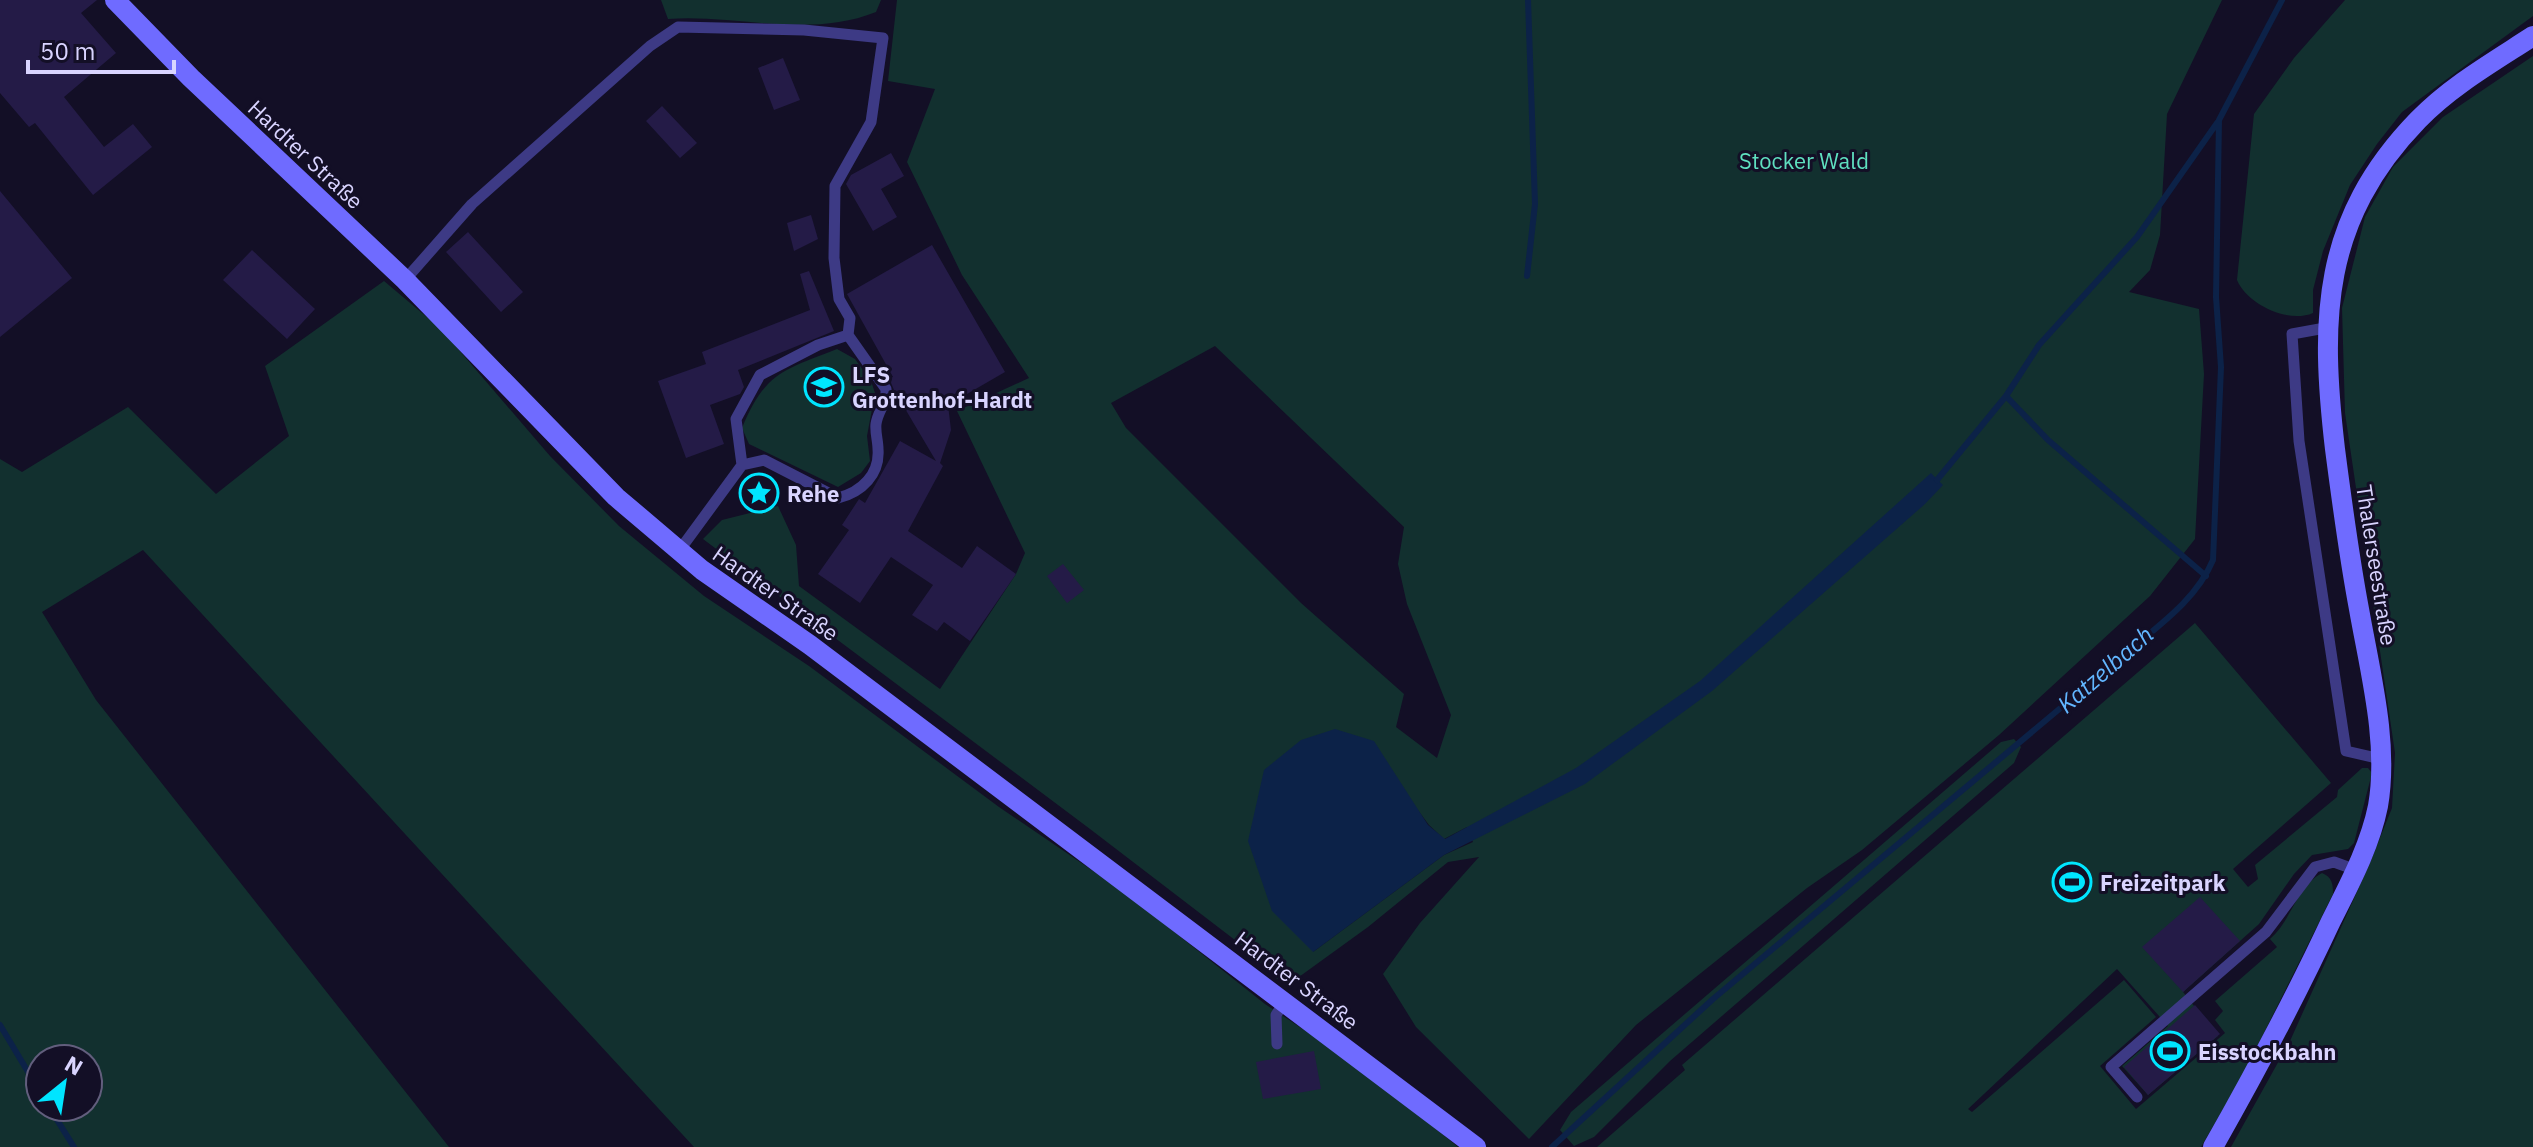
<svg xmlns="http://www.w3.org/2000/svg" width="2533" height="1147" font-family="'IBM Plex Sans',sans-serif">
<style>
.green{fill:#12302f;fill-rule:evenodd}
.water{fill:#0c2248}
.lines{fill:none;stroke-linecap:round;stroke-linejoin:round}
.stream{stroke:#0c2248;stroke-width:6}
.building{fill:#241b47}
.lane{stroke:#3d3a85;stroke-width:11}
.secondary{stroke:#6f6bff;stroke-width:20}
.labels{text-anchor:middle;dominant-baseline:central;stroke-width:6;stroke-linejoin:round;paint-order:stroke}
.street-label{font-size:22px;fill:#d9d4ff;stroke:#130f26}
.park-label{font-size:22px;fill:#5fe0c0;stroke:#130f26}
.poi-label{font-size:22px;font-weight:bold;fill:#d9d4ff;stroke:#130f26;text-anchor:start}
.water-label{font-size:24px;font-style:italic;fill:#62b6ff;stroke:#130f26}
</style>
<rect width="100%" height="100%" fill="#130f26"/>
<path class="green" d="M661,0H881L876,12C809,39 737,14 668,19Z
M897,0H2222L2167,114L2160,235L2150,270L2129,292L2199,309L2204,374L2195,539L2150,596L1999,735L1862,850L1807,888L1636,1025L1529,1139L1416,1027L1383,974L1420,923L1479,857L1448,862L1368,927L1292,982L1277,979L1248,950L1090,829L703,539L722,520L778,506L796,545L799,586L940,689L1016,574L1025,553L957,411L1029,378L962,275L907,162L935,89L888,81ZM1215,346L1404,527L1398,564L1407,604L1451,715L1437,758L1396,727L1404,694L1301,603L1126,428L1111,403ZM1408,797L1429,825L1444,839L1467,827L1473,842L1444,855L1313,952Z
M2345,0H2533V16L2402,112L2377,144L2350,185L2323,251L2313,290V313C2288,324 2247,304 2237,280L2254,114L2294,58Z
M2533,56V1147H2231L2290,1041L2369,865L2392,808L2395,753L2345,413L2342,308L2365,217L2393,167L2443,117Z
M384,281L441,329L550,456L619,526L704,596L809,666L999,807L1124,892L1265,1004L1363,1069L1458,1147H694L143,550L42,612L96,700L449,1147H0V459L22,472L128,407L216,494L289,436L265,366ZM40,1059H88V1107H40Z
M837,349L855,359L871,381L875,393L867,436L870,461L861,473L838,487L749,444L742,428C765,372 784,370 837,349Z
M2195,623L2331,783L2233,869L2248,887L2258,879L2255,865L2337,797L2338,790L2362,768H2368L2372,773L2354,843L2348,849L2312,855L2294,874L2259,924L2183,992L2218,1036L2148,1095L2122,1066L2168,1026L2117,969L1968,1109L1972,1112L2124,980L2156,1017L2100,1066L2136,1109L2225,1033L2215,1020L2223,1011L2215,1001L2277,947L2270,939C2292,920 2296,887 2322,873C2332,877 2333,884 2333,894L2244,1073L2201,1147H1597L1685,1070L1682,1065Z
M2014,739L2021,747L2014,763L1670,1061L1594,1137L1574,1146L1560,1130L1571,1112L2001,742Z"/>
<path class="water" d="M1931,473L1943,485L1925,504L1712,691L1585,784L1444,855L1313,952L1272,911L1248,841L1264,770L1301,740L1335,729L1374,741L1428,825L1445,839L1576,768L1700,681Z"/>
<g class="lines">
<path class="stream" d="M1527,276L1535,204L1528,0
M2006,396L2048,440L2206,576
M1937,480L2006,396L2039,345L2137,237L2217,123
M0,1025L40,1092
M49,1107L74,1147
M1552,1147L1713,999L2131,649C2162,623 2197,598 2213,560L2221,367L2216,297L2219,120L2282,0"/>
</g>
<path class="building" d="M0,0H97L81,13L116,53L64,97L104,147L133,124L152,147L93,195L35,123L29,127L0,93Z
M783,58L800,100L774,110L758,68Z
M662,106L697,143L680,158L646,121Z
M891,153L904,176L881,189L897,217L873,231L846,184L851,175Z
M0,191L72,278L0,337Z
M811,215L818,239L794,251L787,223Z
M468,232L523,292L501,312L446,252Z
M932,245L1005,372L948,405L951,430L940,463L943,466L908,531L962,568L977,546L1016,574L970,641L944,622L937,631L912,615L933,585L891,557L860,603L818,574L849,530L842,525L859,499L865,503L900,441L936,461L894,390L889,378L893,377L847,294Z
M252,250L315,309L287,339L223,280Z
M809,271L834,331L738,370L744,387L740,394L710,405L724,444L686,458L658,381L706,364L702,352L810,310L800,274Z
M1063,564L1084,590L1067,603L1047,576Z
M2200,897L2240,941L2183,992L2142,947Z
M2195,1005L2220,1034L2148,1095L2124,1067Z
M1314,1051L1321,1089L1263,1099L1256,1062Z"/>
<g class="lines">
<path class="lane" d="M405,280L472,204L650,46L678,27L804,30L883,38L871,122L835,186L834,258L839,299L850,318L848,335L818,345L760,375L736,419L742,465L679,551
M2325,328L2292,334L2299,441L2346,751L2381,759
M742,465L764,460L838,498C862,492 880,474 878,449C878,441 875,432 876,424C878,410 887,404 886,389L848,335
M1277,1044L1276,1015L1285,1001
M2137,1097L2111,1067L2266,932L2315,867L2334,862L2356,870"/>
<path class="secondary" d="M115,0L191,78L405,280L616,497L702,570L810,645L1476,1147
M2213,1147C2255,1073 2295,998 2331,921C2349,885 2370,846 2378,806C2389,743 2370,672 2359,609C2349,556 2342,503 2335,449C2320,320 2321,220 2418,120C2451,86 2493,62 2533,36"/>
</g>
<defs>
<g id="school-ring" transform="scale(2)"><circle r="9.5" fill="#130f26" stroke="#00e5ff" stroke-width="1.5"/><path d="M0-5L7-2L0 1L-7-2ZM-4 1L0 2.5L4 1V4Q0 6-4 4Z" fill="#00e5ff"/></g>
<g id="sight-ring" transform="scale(2)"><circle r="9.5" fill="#130f26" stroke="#00e5ff" stroke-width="1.5"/><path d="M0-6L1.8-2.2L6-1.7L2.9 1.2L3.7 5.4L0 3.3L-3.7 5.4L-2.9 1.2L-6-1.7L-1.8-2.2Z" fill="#00e5ff"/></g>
<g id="stadium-ring" transform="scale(2)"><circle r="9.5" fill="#130f26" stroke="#00e5ff" stroke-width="1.5"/><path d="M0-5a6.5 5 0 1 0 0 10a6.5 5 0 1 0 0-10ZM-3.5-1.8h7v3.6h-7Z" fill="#00e5ff"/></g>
</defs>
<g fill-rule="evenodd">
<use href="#school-ring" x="824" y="387"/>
<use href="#sight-ring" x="759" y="493"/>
<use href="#stadium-ring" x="2072" y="882"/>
<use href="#stadium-ring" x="2170" y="1051"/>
</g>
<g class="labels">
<g class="street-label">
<text transform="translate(306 154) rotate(43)">Hardter Straße</text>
<text transform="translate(2377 565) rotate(81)">Thalerseestraße</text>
<text transform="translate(776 593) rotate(35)">Hardter Straße</text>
<text transform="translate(1297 980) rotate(37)">Hardter Straße</text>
</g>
<g class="park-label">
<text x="1804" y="160">Stocker Wald</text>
</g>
<g class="poi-label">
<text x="852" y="374">LFS<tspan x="852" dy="25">Grottenhof-Hardt</tspan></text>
<text x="787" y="493">Rehe</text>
<text x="2100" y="882">Freizeitpark</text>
<text x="2198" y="1051">Eisstockbahn</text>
</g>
<g class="water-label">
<text transform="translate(2105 669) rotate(-41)">Katzelbach</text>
</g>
</g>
<g transform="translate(64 1083) rotate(30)"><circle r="38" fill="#130f26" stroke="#625e7d" stroke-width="2"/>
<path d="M0-6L14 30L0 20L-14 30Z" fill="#00e5ff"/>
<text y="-12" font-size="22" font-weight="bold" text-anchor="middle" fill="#d9d4ff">N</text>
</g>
<path d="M28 60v12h146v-12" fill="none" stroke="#d9d4ff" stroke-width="4"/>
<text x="40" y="60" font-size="24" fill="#d9d4ff" stroke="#130f26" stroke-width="6" paint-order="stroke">50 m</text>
</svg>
